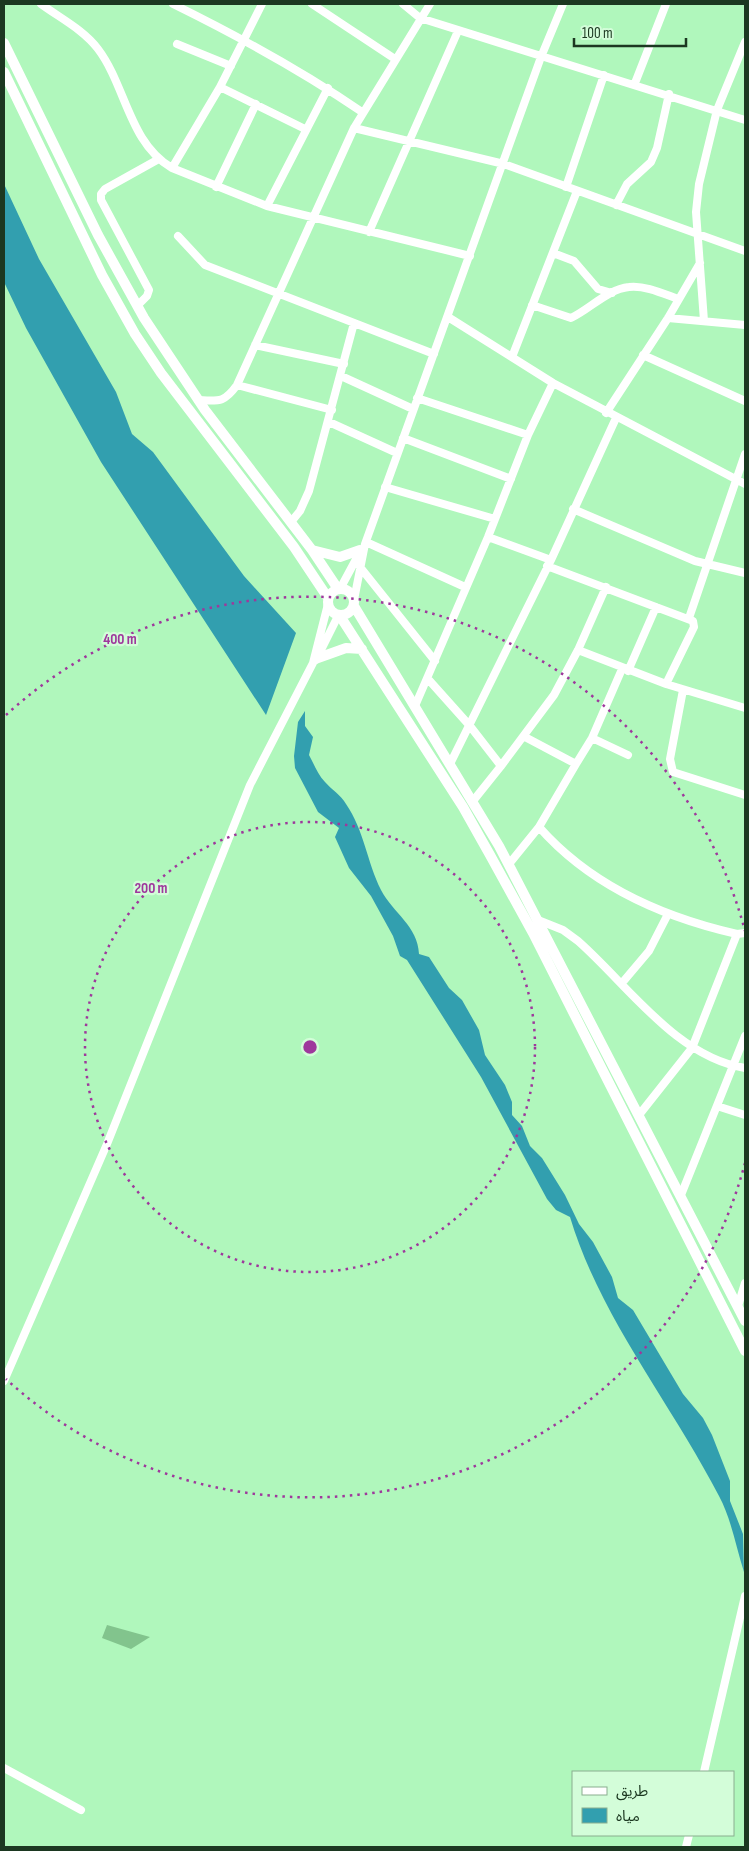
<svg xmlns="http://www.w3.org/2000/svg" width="749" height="1851" font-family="'Sofia Sans Condensed','Noto Sans Arabic',sans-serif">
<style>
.green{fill:#82c48d}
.water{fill:#329faf}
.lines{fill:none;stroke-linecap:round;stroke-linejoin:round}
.minor{stroke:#fff;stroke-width:8}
.major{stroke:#fff;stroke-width:10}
.ring{fill:none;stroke:#9e389c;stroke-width:2.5;stroke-dasharray:2.5 5}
.centre{fill:#9e389c;stroke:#d3fdd9;stroke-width:2.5}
.ring-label{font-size:15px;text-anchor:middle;font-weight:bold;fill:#9e389c;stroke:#d3fdd9;stroke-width:4.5;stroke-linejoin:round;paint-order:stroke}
</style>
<rect width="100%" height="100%" fill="#b0f7bc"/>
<path class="green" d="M107,1625L150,1637L131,1649L102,1638Z"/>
<path class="water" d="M4,184L39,259L116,392L132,434L153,452L244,576L296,633L266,715L101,462L26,328L4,282Z
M305,711V726L313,737L309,755C314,764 318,775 325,782C331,789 341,795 346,804C364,830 367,862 381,890C393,913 418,926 419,954L429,957L449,988L462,1000L479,1030L485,1055L505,1085L512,1102V1115L522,1126L530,1146L542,1158L565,1195L579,1224L593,1242L612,1277L618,1298L633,1310L683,1394L703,1418L712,1435L730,1481V1501L743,1534L744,1572C736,1547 731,1518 719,1496C671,1403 600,1317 570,1217L556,1210L547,1199L481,1077L407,960L400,956L393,936L371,896L349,868L335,837L339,828L318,812L295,768L294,756L298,722Z"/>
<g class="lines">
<path class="minor" d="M41,4C60,18 84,30 98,49C126,86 129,143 172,168L267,206L470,256
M173,4C238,36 302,71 362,112
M312,4L395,59
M403,4L420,18L745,120
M177,44L231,66
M635,83L666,4
M220,87L305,129
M354,128L504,164L745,251
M172,168L220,87L262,4
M216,187L256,104
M566,187L604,75
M616,205L627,184L651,162L657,148L669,94
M267,206L328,88
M369,232L458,31
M178,236L205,265L434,354
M553,253L574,261L598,289L612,293
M532,305L571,318C590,309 608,289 629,287C645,285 664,294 678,299
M137,306L147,296L149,290L101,200V194L105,189L157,160
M448,317L553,383L745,484
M668,318L745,325
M704,321L696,212L699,184L717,110L745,42
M255,345L344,364
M643,355L745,401
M512,357L577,191
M341,376L413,409
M237,385L332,410
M417,398L528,435
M198,400C219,401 224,403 237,385L354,128L430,4
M606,413L668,318L700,263
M329,422L397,453
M403,438L511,479
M385,487L495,519
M573,509L695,561L745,573
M291,522L300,511L309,491L354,323
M488,537L551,560
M366,542L465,587
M547,566L693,621L694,627L666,684
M360,567L435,661
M340,589L361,550
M354,600L365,544L541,57L563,4
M689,618L745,454
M578,650L666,684L745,708
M316,660L338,616
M628,671L656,607
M428,679L470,726L501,766L554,695L578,650L606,587
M683,690L670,759L673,772L745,795
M415,706L488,537L528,435L553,383
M525,737L576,764L592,738L622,669
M592,738L628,755
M450,764L551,560L616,418
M473,801L501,766
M539,827L576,764
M509,864L539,827C591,886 662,917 737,934
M538,920L563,930L578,941C628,985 676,1057 745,1068
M622,983L649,951L668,914
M717,1106L745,1115
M639,1115L692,1048L737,934L745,933
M681,1195L745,1036
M738,1306L745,1283
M4,1381L107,1144L250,785L313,663L328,604
M4,1768L81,1810
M704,1772L745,1596
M686,1847L689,1835"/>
<path class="major" d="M4,43L98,235L144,318L205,410L312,550L338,589
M4,72L102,275L135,334L161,373L294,547L328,598
M312,550L340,557L360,550
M328 602a13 13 0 1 1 26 0a13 13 0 1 1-26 0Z
M354,606L499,846L745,1321
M340,616L463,807L490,855L533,933L745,1351
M318,658L346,648L362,649"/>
</g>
<g class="ring">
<circle cx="310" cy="1047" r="225"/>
<path d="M745 1163A450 450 0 0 1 6 1379M6 715A450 450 0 0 1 745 931"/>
</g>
<circle cx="310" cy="1047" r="8" class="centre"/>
<g class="ring-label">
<text x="120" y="644">400 m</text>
<text x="151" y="893">200 m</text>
</g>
<rect width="749" height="1851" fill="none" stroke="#1c3821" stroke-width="10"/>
<rect x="572" y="1771" width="162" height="65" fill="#d3fdd9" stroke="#8aae8f"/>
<rect x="582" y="1787" width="25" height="8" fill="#ffffff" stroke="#8aae8f"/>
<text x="616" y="1796" font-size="15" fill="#1c3821">طريق</text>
<rect x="582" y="1808" width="25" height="15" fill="#329faf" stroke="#8aae8f"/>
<text x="616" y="1821" font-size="15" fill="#1c3821">مياه</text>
<path d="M574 38v8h112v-8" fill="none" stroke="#1c3821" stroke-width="2.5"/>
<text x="582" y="38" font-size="15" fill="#1c3821" stroke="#d3fdd9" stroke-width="4" paint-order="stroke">100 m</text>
</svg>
